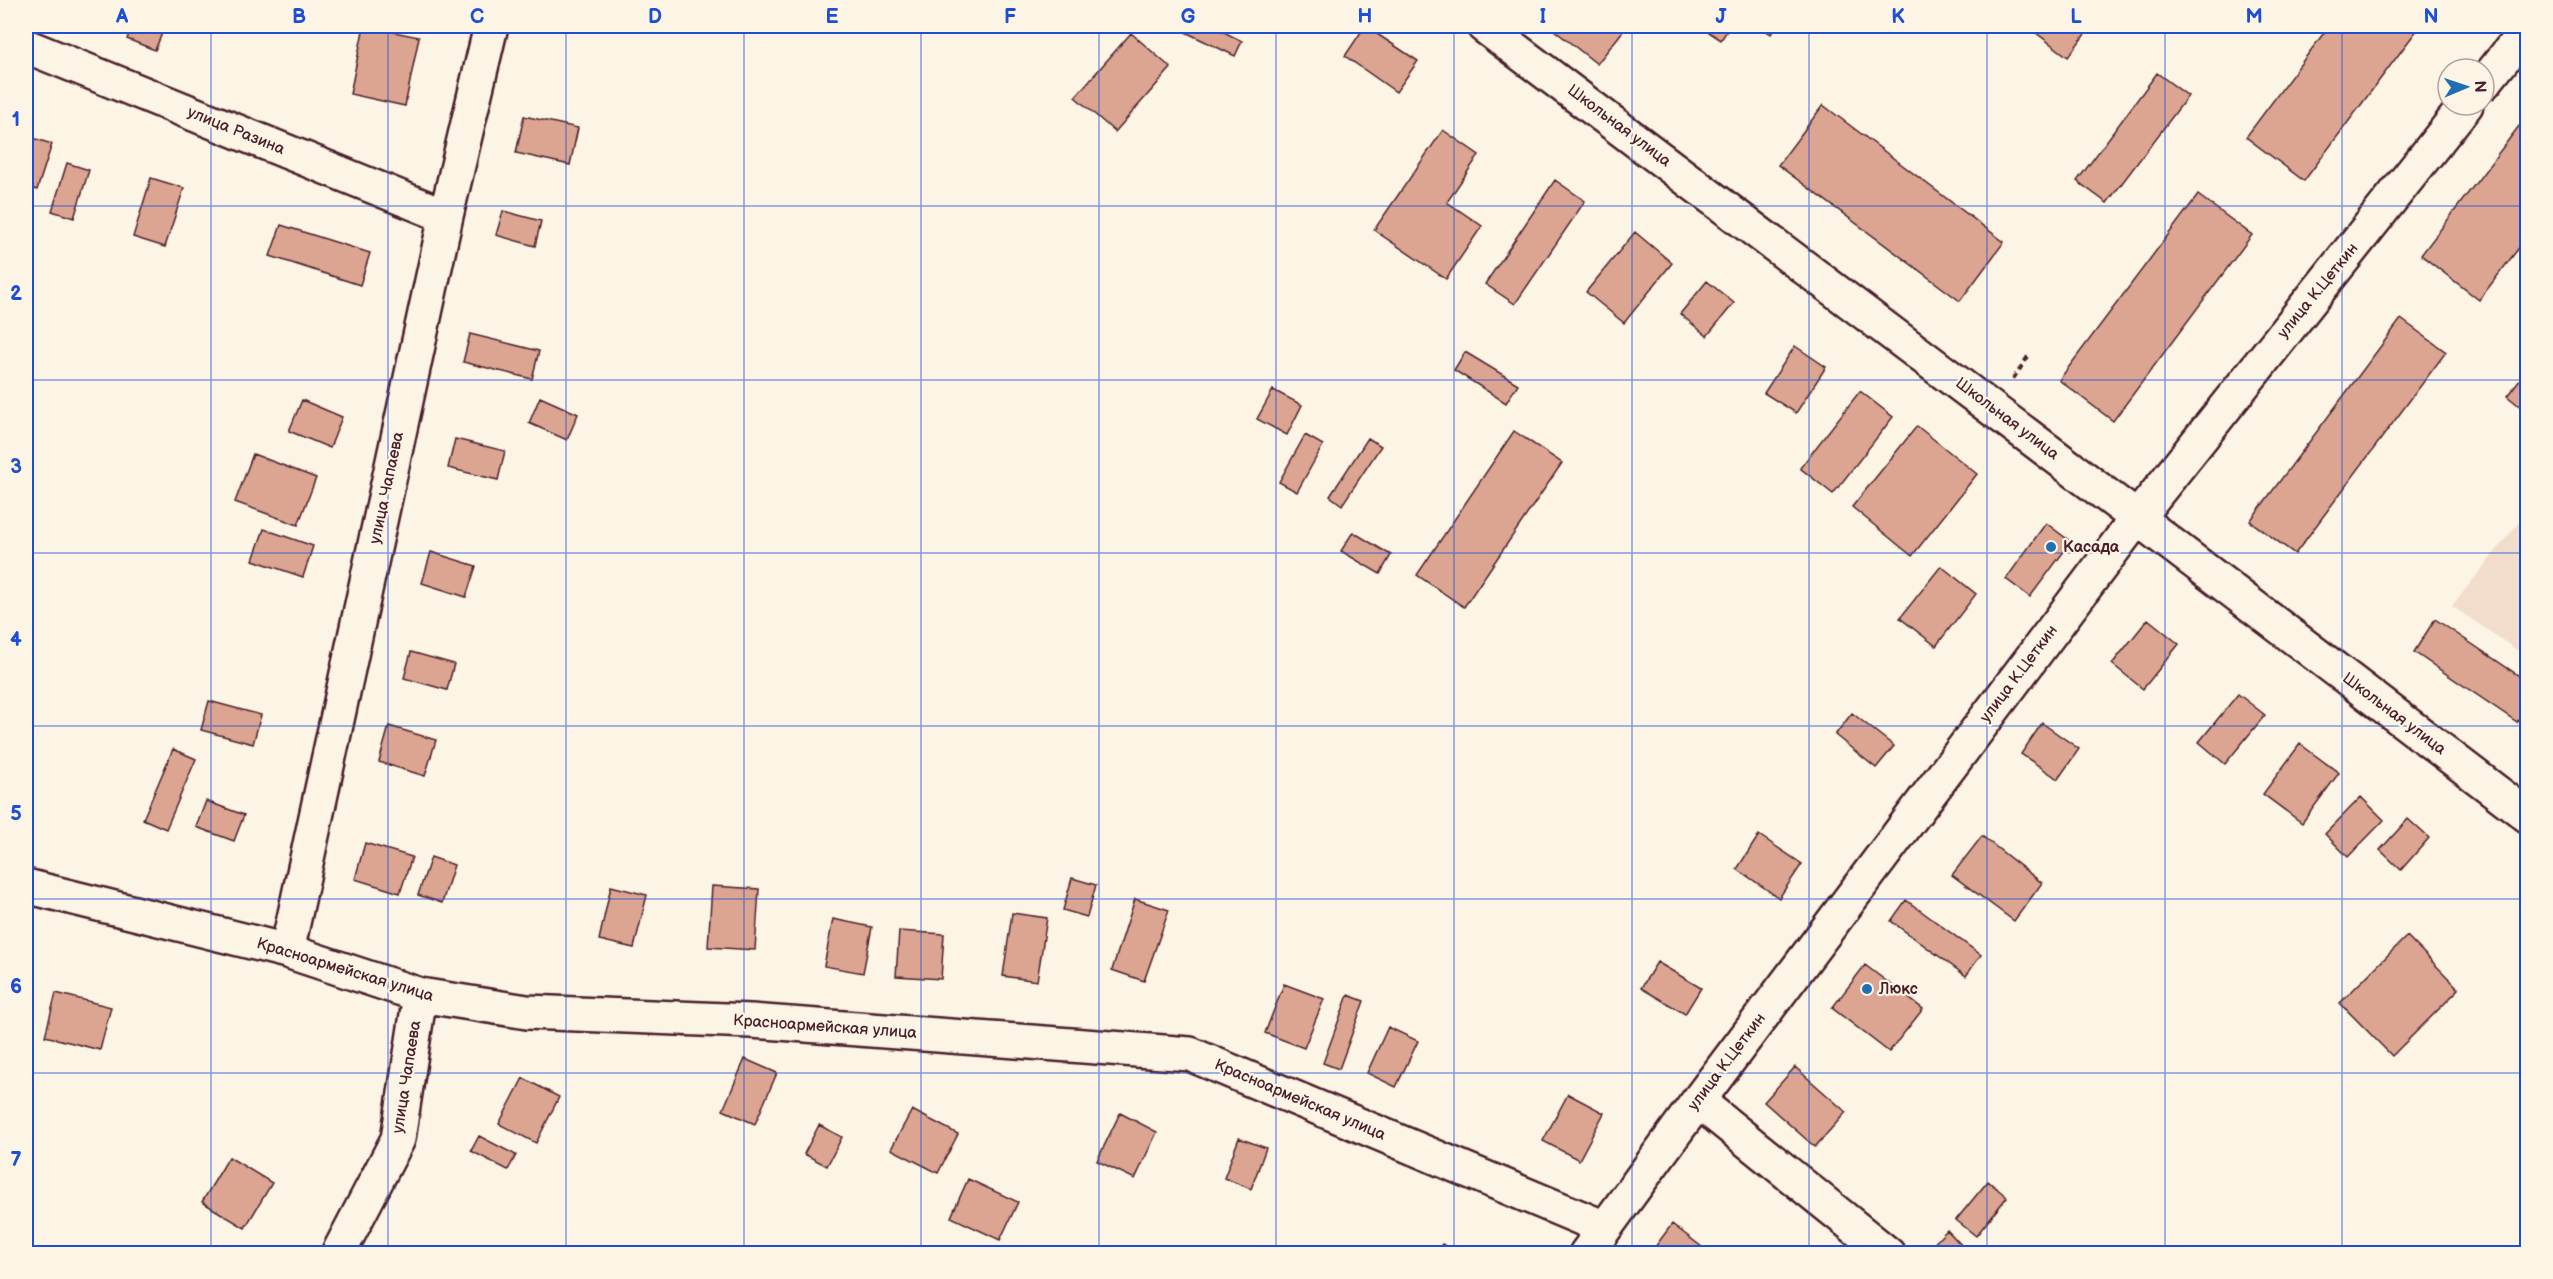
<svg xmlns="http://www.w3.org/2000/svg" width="2553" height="1279" font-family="'Balsamiq Sans',sans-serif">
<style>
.built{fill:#f2ddcc}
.building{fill:#dba591;stroke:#4a1f2b;stroke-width:1.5}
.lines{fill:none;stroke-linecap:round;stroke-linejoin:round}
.minor-casing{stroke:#4a1f2b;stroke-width:38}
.path{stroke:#4a1f2b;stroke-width:4;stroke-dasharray:6 4.5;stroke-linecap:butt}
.minor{stroke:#fcf5e5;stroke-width:33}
.grid{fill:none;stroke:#1d4ed8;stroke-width:1.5;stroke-opacity:0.55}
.poi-dot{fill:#1f6fb2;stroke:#fcf5e5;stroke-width:2}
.labels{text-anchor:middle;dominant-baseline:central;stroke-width:4.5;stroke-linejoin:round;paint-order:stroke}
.street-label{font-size:16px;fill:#4a1f2b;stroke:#fcf5e5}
.poi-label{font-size:16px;font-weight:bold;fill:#4a1f2b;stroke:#fcf5e5;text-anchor:start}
.neatline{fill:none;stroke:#1d4ed8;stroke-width:2}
.grid-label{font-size:20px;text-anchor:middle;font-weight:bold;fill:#1d4ed8}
</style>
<rect width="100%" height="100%" fill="#fcf5e5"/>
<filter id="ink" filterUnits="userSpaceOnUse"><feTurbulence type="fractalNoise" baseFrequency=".0167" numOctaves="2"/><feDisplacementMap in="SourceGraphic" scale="12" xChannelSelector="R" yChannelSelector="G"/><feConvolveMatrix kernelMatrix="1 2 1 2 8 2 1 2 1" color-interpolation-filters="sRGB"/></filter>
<g filter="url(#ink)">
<path class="built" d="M2527,512V657L2452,606Z"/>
<path class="building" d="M132,26H165L155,50L127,39Z
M282,26H300L299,30Z
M364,26L419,37L405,106L350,94Z
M1173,26H1212L1242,41L1235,56Z
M1365,26L1418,61L1396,92L1345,56Z
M1549,26H1627L1597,64Z
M1702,26H1730L1721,40L1701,27Z
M1759,26H1776L1771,34Z
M2027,26H2091L2068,57Z
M2329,26H2420L2304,181L2246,137Z
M1131,33L1171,68L1115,132L1075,97Z
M2157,73L2188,96L2107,203L2077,181Z
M1823,105L2004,242L1960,301L1778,165Z
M524,116L578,128L570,165L516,153Z
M2519,126L2528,132V236L2479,300L2421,255Z
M1443,130L1479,155L1447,202L1482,226L1446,279L1374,230Z
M26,136L52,144L37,190L26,186Z
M67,163L89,170L74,218L52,211Z
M151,178L184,188L165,247L133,237Z
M1555,180L1585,201L1515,304L1485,284Z
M2198,195L2252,235L2113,421L2059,380Z
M503,211L541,221L535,246L496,235Z
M281,225L370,253L360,285L270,256Z
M1635,232L1672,263L1624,323L1586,292Z
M1707,281L1734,303L1707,336L1680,314Z
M2401,319L2446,352L2295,554L2250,521Z
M470,334L539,351L532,379L463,362Z
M1795,346L1826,367L1796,413L1764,393Z
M1465,352L1518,384L1506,403L1454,370Z
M2524,374L2528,377V413L2507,396Z
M1273,390L1302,405L1287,435L1257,419Z
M1860,391L1893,417L1833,494L1800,468Z
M540,397L578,414L567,440L529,423Z
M302,400L342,417L330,448L289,431Z
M1917,426L1977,474L1912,556L1852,507Z
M1514,431L1562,463L1464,607L1417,575Z
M1305,435L1323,445L1297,492L1279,482Z
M1368,438L1381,446L1342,505L1330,496Z
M455,439L505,451L498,480L448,468Z
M253,454L316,478L298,525L235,502Z
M2046,523L2071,542L2030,597L2006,579Z
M264,529L313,546L303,577L253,560Z
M1353,532L1391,555L1380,574L1341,551Z
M431,552L476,566L466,597L422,583Z
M1941,566L1976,594L1936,646L1900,618Z
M2148,619L2179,644L2143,689L2112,664Z
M2435,619L2528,682V707L2517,722L2414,652Z
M411,652L454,664L447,690L404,678Z
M2238,694L2265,715L2225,764L2199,742Z
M209,701L261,715L253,744L201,730Z
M1852,713L1894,746L1876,768L1835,735Z
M2042,723L2079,749L2058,779L2021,754Z
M389,726L436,740L425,776L379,762Z
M2300,744L2339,773L2302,823L2263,794Z
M173,749L196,759L166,829L143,819Z
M2361,797L2384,820L2348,857L2325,834Z
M206,801L244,815L234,841L196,827Z
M2408,819L2429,838L2401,870L2380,850Z
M1759,835L1802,864L1779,898L1737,869Z
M1982,836L2042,883L2014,921L1952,875Z
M365,843L412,857L400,893L355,879Z
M431,857L454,865L442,903L418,895Z
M1072,878L1096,885L1087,917L1063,910Z
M611,886L647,895L634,948L599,940Z
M712,886L759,889L755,950L708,947Z
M1135,899L1169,910L1144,981L1112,970Z
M1906,900L1981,955L1966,976L1891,921Z
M1012,913L1047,918L1037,981L1003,976Z
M833,919L872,927L863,973L824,966Z
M899,931L944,934L941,979L896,976Z
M2407,936L2459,989L2392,1056L2340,1003Z
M1657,962L1701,988L1685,1014L1641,988Z
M1865,965L1923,1009L1889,1052L1832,1008Z
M1284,984L1324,999L1304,1048L1265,1033Z
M56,993L111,1007L100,1050L45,1036Z
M1348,995L1364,1001L1339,1069L1323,1063Z
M1388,1027L1418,1041L1396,1087L1367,1073Z
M745,1059L777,1073L755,1124L723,1110Z
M1795,1067L1846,1112L1815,1147L1764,1102Z
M523,1078L559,1097L536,1143L499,1124Z
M1568,1094L1604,1113L1579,1160L1543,1141Z
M912,1110L958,1134L938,1173L891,1149Z
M1120,1113L1157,1132L1135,1179L1097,1161Z
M819,1125L842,1137L827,1166L804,1154Z
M479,1136L516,1155L508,1170L471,1151Z
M1239,1138L1266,1148L1251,1189L1224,1178Z
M229,1157L272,1183L245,1228L202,1202Z
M968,1179L1018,1202L1000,1240L951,1217Z
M1988,1181L2007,1197L1976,1236L1956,1220Z
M1672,1224L1711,1254H1657L1652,1251Z
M1947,1230L1965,1249L1961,1254H1924Z
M1442,1244L1458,1254H1437Z"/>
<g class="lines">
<g class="minor-casing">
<path id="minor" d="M1484,26L2137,518L2528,816
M26,46L446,216
M2484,83L2528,28
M26,886L287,951L420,995L527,1012L751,1021L1190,1054L1605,1228
M287,951L446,216L491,26
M1698,1101L1888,1254
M338,1254L398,1139L420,995
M1586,1254L1698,1101L2137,518L2466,105"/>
</g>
<path class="path" d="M2013,379L2029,355"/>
<use href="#minor" class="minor"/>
</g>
</g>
<path class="grid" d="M211,26V1254M388,26V1254M566,26V1254M744,26V1254M921,26V1254M1099,26V1254M1276,26V1254M1454,26V1254M1632,26V1254M1809,26V1254M1987,26V1254M2165,26V1254M2342,26V1254M26,206H2528M26,380H2528M26,553H2528M26,726H2528M26,899H2528M26,1073H2528"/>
<g class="poi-dot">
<circle cx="2051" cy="547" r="6"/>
<circle cx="1867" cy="989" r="6"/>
</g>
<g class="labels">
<g class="street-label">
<text transform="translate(1619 126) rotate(37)">Школьная улица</text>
<text transform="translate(236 131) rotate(22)">улица Разина</text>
<text transform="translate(2318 291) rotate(-51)">улица К.Цеткин</text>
<text transform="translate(2007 419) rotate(37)">Школьная улица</text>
<text transform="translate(387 488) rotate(-78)">улица Чапаева</text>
<text transform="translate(2019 674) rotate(-53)">улица К.Цеткин</text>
<text transform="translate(2394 714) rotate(37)">Школьная улица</text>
<text transform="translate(345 970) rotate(17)">Красноармейская улица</text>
<text transform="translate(825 1027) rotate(4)">Красноармейская улица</text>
<text transform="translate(1727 1062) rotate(-53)">улица К.Цеткин</text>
<text transform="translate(407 1077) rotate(-81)">улица Чапаева</text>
<text transform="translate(1300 1100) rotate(23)">Красноармейская улица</text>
</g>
<g class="poi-label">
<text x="2063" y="547">Касада</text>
<text x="1879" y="989">Люкс</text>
</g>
</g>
<rect width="2553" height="1279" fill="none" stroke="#fcf5e5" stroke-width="66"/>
<g transform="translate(2466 87) rotate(88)"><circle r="28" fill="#fcf5e5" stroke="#b59f9b" stroke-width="1.5"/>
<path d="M0-4.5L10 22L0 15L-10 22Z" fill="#1f6fb2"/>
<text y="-9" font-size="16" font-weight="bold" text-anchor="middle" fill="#4a1f2b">N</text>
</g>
<rect x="33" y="33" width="2487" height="1213" class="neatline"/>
<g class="grid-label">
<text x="122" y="23">A</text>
<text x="299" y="23">B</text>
<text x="477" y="23">C</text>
<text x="655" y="23">D</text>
<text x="832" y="23">E</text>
<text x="1010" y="23">F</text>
<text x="1188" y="23">G</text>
<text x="1365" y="23">H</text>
<text x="1543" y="23">I</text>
<text x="1721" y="23">J</text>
<text x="1898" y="23">K</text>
<text x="2076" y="23">L</text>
<text x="2254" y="23">M</text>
<text x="2431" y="23">N</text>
<text x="16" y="126">1</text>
<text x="16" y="300">2</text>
<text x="16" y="473">3</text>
<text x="16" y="646">4</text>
<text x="16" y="820">5</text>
<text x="16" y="993">6</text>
<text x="16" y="1166">7</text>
</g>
</svg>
